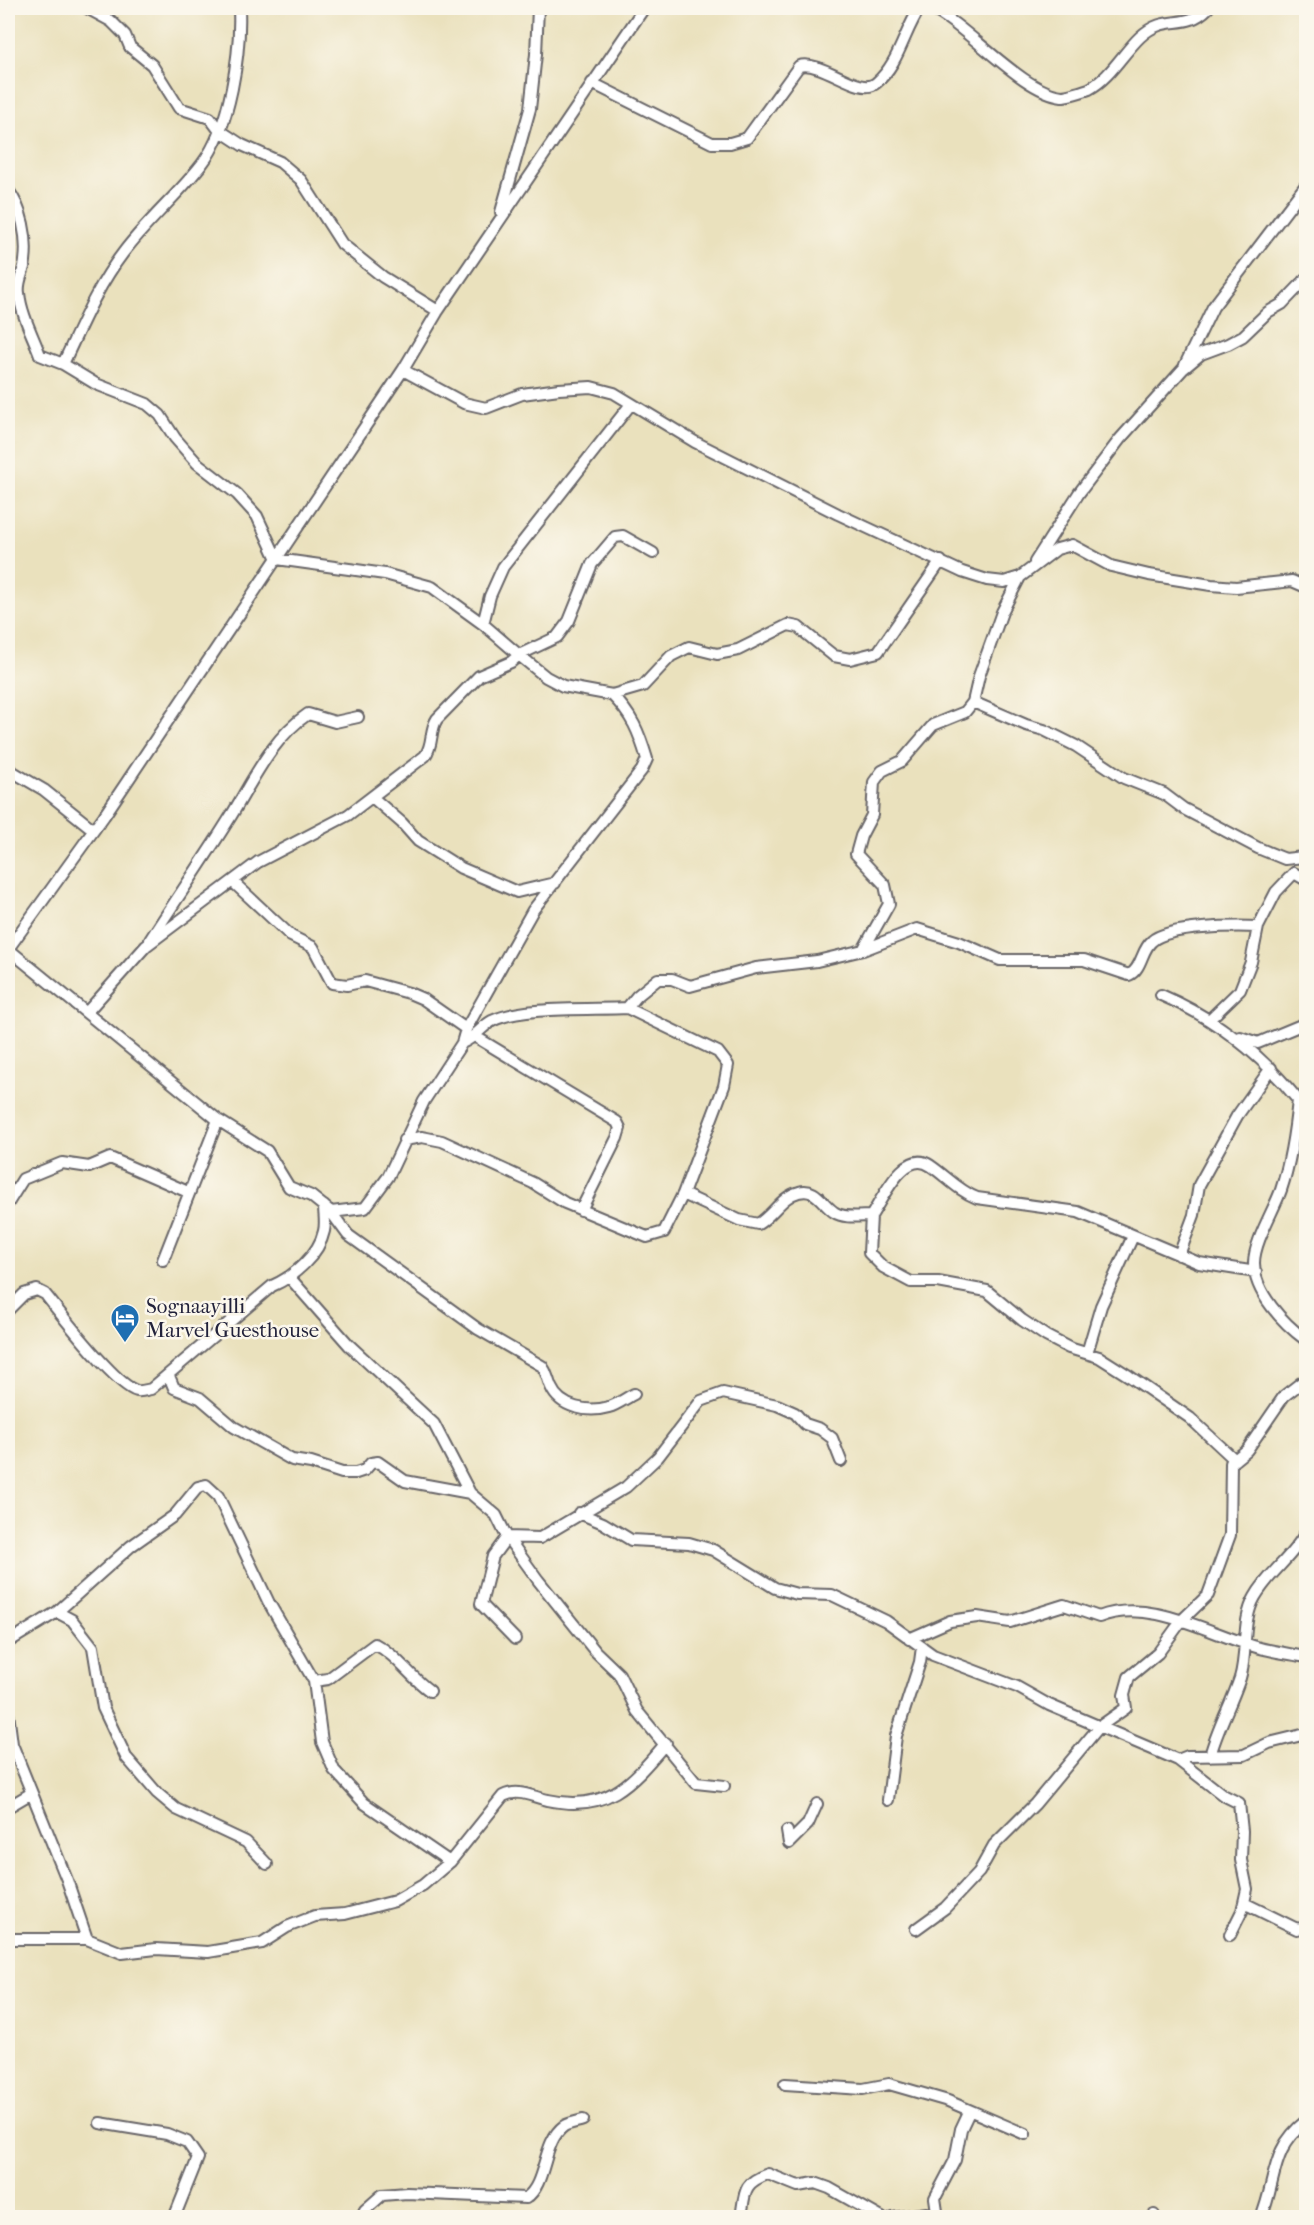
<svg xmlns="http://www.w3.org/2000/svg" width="1314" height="2225" font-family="'IM FELL French Canon',serif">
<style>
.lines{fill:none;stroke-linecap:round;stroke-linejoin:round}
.street-casing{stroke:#686568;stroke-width:14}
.street{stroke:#fff;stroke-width:10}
.labels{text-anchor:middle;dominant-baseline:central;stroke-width:5;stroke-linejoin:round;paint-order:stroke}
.poi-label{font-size:21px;fill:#22223b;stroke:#fbf7ec;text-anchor:start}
</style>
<rect width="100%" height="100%" fill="#fbf7ec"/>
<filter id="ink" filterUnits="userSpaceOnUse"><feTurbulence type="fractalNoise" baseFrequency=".0167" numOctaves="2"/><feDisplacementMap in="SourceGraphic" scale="12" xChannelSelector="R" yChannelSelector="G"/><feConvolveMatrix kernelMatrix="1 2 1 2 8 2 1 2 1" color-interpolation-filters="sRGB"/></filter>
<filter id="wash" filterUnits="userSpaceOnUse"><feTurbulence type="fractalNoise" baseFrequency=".008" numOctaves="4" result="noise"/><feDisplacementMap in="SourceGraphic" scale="24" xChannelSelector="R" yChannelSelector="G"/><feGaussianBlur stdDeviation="1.35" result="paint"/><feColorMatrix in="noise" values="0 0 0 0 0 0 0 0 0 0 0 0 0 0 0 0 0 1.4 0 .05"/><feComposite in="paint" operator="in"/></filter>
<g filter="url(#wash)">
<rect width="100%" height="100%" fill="#eae1bd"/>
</g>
<g filter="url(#ink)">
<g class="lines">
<g class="street-casing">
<path id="street" d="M87,8L111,21L125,35L130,47L152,65L179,108L210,118L219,130L242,145L280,162L301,180L342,244L383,277L438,311
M930,8C968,26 1022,92 1062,96C1068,96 1083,91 1089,89C1110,78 1123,53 1140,37C1167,12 1184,32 1208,8
M592,83L712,143H730L747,138L799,66C823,60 860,97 876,83C899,64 904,31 920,8
M8,190C22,208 28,238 25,261C24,273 17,281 19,293C21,314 33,336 40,355L63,364L96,384L147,404L160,415L175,438L197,463L237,494L257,516L277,559L385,574L432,587L483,624
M501,212L530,109L536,54L538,8
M63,364C81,326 97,287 123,253C147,221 178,195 202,164C230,128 241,53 239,8
M1185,365L1213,307L1306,185
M403,370L464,403L486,408L522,394L559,389L591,387L614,393L695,442L838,514L962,572L987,580L1004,582L1020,577L1057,549L1072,545L1111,566L1149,575L1211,585L1236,587L1292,581L1306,587
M631,404L503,567L490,596L483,624L519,655L557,637L569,621L592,564L615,537L623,536L653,553
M1035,562L1079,493L1120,439L1183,369L1201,354L1228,344L1243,336L1268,312L1282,304L1306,279
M973,702L1026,725L1044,730L1076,746L1124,778L1164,794L1184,809L1258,848L1285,859L1304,857
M8,769L44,790L94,830
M372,797L402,823L418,841L461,868L517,892L555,883
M233,882L291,936L313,947L332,983L347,985L365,981L409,993L423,999L466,1029
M150,940C177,898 205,858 231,816C253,780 272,738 308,714L335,722L358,717
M8,949L104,816L403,370L438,311L644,8
M8,949L218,1120L267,1151L289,1187L311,1196L331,1212L348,1235L478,1329L542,1366C548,1374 547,1378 551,1387C560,1408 588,1413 609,1407C617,1405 626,1398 634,1394
M863,950L889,904L885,885L856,854L861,836L872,815L874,782L882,771L902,761L933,725L965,712L973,702L979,676L1002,612L1020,577
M1161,995C1215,1018 1261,1054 1298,1100
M87,1012L146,946L258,862L348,815L425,756C434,744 429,731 437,719L479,676L511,662L519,655L546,677L563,686L612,695L643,686L671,656L689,647L717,654L738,650L788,625L798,627L834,656L850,659L878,652L941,561
M1210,1019L1240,990L1251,962L1258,927
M476,1037L617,1122L620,1128L617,1138L581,1210
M1240,1037L1258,1043L1306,1023
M462,1043C476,1037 481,1027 492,1021C521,1006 593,1010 627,1008L637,996L658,979H672L690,986L756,968L817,961L863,950L917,929L959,942L1000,960H1084L1129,975C1142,969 1141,950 1152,941C1168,926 1236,926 1258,927L1276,892L1294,873L1306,880
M1306,1103L1298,1100C1295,1131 1291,1160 1281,1190C1274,1210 1254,1242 1254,1263C1254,1293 1284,1324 1306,1340
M404,1140L422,1137L442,1141L533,1183L565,1203L647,1237L664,1232L683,1194L724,1086L728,1065L718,1052L627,1008
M683,1194L739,1220L758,1224C773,1215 782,1196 799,1192C816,1187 822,1204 834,1212C844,1219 860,1216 871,1216C883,1198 905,1147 931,1166C947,1177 959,1191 977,1198L1078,1212L1199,1263L1256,1272
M8,1203L23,1179L62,1163L89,1167L110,1158L188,1192
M331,1212L365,1208L388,1177L424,1101L462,1043L466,1029L533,910L642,770L647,759C639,732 632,715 612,695
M871,1216L869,1253L883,1267L911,1282H938L987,1291L1022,1320L1046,1336L1069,1348L1099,1357L1129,1376L1190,1418L1235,1460
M1179,1255L1194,1215L1199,1185L1237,1116L1271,1068
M163,1260L218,1120
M290,1278L349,1345L434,1424L470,1493L496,1515L507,1537L538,1580L595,1651L619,1674L637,1711L696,1783L724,1786
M8,1310L24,1294L37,1290L45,1294C60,1313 116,1386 137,1391C141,1392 146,1390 151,1389L272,1286C293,1277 319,1255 324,1231C326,1223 324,1214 324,1206
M1087,1353L1101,1306L1133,1236
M169,1376L174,1388L200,1398L234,1427L292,1460L311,1463L342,1473H356L365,1470L371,1463L378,1462L405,1481L470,1493
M579,1513L603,1523L631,1540L689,1543L713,1550L775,1588L797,1594L832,1595L886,1621L933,1655L1017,1687L1049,1705L1178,1760L1223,1795L1239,1803L1242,1831L1241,1860L1247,1889L1242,1911L1230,1935
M57,1612L72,1620L93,1647L103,1708L126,1757L157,1793L176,1809L246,1842L267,1864
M515,1639L481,1604L493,1556L507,1537L540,1538L626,1487L658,1457L701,1401L723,1393L777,1405L795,1413L805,1424L820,1429L832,1438L841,1461
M909,1639L950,1621L977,1617L1010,1622L1064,1605L1099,1617C1151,1597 1211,1635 1260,1648C1275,1652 1291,1654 1306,1657
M8,1642L57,1612L131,1546L175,1515L198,1487L206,1485L218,1496L269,1603L314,1681L322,1742L334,1770L364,1803L450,1862
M314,1681L328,1679L375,1644C397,1655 410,1677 430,1691
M8,1713L12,1744L67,1880L87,1939
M1210,1756C1217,1729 1231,1705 1240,1678C1248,1652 1241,1621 1255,1597C1269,1572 1293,1557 1306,1532
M1178,1760L1188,1756L1244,1755L1269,1743L1306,1734
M888,1800L896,1736L920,1662L922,1647
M8,1807L30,1794
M787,1831L789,1843L808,1824L817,1804
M1244,1903L1297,1929L1306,1927
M916,1929L945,1908L979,1872L994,1845L1035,1804L1099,1727L1126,1708L1124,1695L1129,1677L1158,1653L1182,1620L1208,1595L1230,1535L1231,1463L1247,1450L1284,1396L1306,1379
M8,1939H87L122,1953L156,1949L208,1952L262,1943L287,1927L315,1916L345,1914L395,1901L423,1885L450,1862L503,1796C519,1788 532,1797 548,1800C607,1813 631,1784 666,1743
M785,2084L863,2089L889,2084L948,2101L1025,2134
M100,2123L167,2134L187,2142L198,2158L174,2218
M361,2218L365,2210L382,2195L407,2193L526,2198C547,2184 542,2142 564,2126C569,2123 577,2122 583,2120
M741,2218C745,2193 742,2183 768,2174L798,2186L815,2183L829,2188L882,2218
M893,2218L927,2213L933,2218
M938,2218L935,2198L955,2160L961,2129L969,2112
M1152,2218L1154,2215
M1261,2218C1277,2180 1270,2149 1306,2121"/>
</g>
<use href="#street" class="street"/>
</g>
</g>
<defs>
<g id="hotel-pin" transform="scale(1.5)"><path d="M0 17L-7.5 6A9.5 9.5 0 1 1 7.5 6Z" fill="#1f6fb2" stroke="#fbf7ec"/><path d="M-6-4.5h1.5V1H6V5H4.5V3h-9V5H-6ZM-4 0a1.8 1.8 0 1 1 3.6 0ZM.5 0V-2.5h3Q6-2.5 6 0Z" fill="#fff"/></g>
</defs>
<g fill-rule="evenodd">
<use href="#hotel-pin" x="125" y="1318"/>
</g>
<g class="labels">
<g class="poi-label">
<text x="146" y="1306">Sognaayilli<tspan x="146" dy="24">Marvel Guesthouse</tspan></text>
</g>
</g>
<rect width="1314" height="2225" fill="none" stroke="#fbf7ec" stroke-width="30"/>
</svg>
